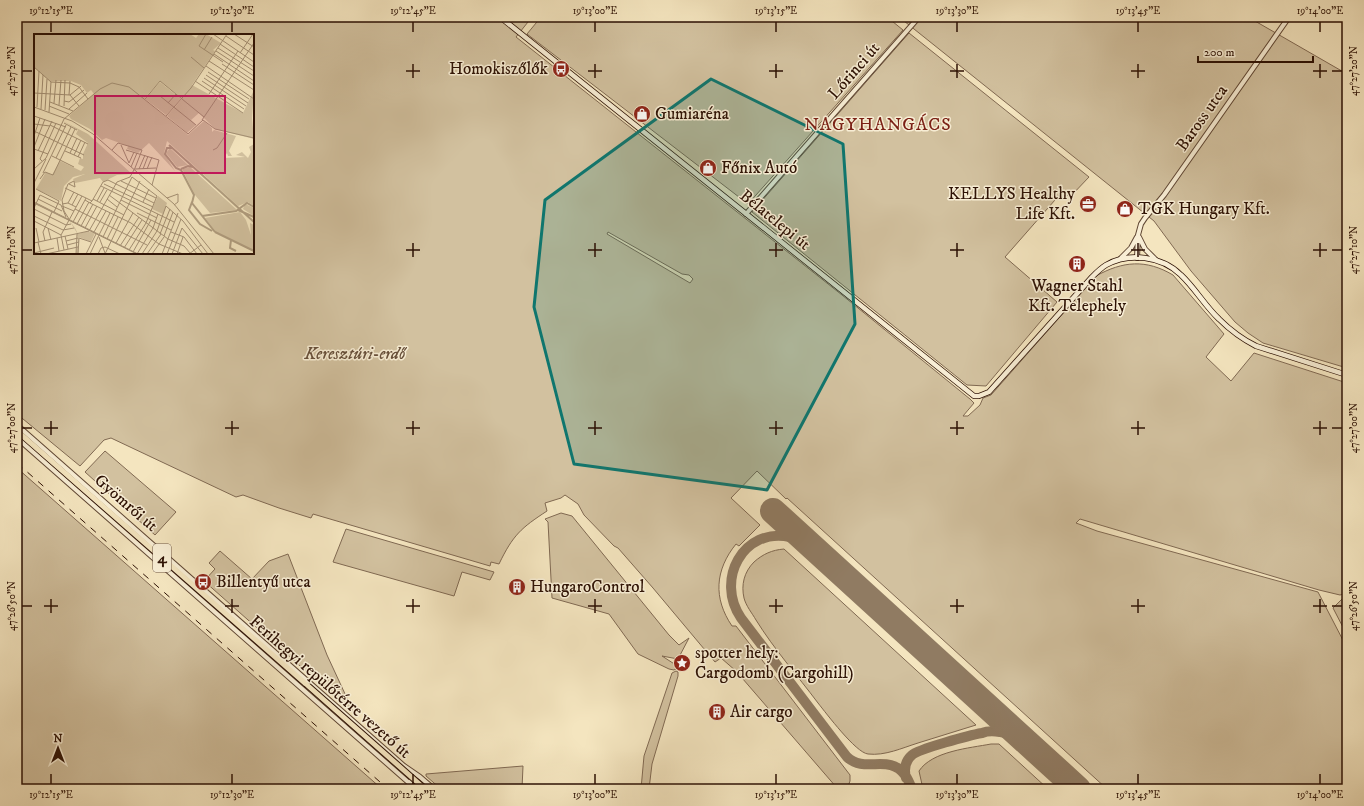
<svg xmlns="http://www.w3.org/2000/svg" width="1364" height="806" font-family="'IM FELL DW Pica',serif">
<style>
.green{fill:#d2c19f;stroke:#806952;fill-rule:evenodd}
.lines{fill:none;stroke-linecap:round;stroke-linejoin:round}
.taxiway{stroke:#907b62;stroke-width:10}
.runway{stroke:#907b62;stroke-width:26}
.tertiary-casing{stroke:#5f4633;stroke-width:6}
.secondary-casing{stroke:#2d1104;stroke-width:6}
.primary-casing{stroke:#2d1104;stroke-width:7}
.tertiary{stroke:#f8eed5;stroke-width:4}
.secondary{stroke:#f8eed5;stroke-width:4.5}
.primary{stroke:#f4e5bf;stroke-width:5}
.rail{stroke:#2d1104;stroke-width:1;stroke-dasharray:7 7;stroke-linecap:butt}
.primary-bridge-casing{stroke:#2d1104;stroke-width:7;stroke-linecap:butt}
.primary-bridge{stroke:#f4e5bf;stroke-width:5}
.marked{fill:#0f766e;fill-opacity:0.2;stroke:#0f766e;stroke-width:3;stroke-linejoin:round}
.ticks{fill:none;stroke:#2d1104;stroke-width:1.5}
.labels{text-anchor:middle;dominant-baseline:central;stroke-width:3;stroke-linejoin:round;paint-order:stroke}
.shield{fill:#f8eed5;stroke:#6a5343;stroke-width:1}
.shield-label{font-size:16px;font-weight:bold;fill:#2d1104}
.poi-label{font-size:17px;fill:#2d1104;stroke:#f8eed5;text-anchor:start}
.street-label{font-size:17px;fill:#2d1104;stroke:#f8eed5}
.park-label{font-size:17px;font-style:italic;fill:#674f3a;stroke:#f8eed5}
.neighbourhood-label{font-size:18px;letter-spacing:1px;fill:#7a1f14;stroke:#f8eed5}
.inset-river{fill:none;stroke:#b09d7f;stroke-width:2}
.inset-road{fill:none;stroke:#a49074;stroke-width:1}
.view{fill:#c2185b;fill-opacity:0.15;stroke:#c2185b;stroke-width:2}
.inset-edge{fill:none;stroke:#2d1104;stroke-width:2}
.neatline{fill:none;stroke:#2d1104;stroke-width:1.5}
.ticks-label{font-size:10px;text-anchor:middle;fill:#2d1104}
</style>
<rect width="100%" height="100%" fill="#f4e5bf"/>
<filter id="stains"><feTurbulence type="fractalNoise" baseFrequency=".005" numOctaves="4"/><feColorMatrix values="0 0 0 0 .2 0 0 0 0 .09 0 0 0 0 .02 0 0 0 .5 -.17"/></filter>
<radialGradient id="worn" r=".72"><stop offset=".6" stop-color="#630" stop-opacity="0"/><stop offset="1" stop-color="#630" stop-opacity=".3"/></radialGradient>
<path class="green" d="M17,17H532L516,37L842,295L970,399L974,403L963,416H968L980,405L983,398L991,395L1096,276C1123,261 1146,259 1173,275L1224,334L1206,357L1231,381L1254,353L1347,383V593L1340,595L1319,590L1080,519L1076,523L1097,531L1318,592L1347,648V789H1107L787,498L786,499L757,471L731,498L760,525L739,546L736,544C715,570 713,598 732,626H736L850,775V781L847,789L837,788L736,671L721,658L715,662L653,588L618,548L614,546L584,515L578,504L565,495L561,498L545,503L547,511C521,528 513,535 499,564L491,562L490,566L313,514L311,518L279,508L243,495L236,497L111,438L104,440L80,466L17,414ZM35,35H253V253H35ZM608,232L682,274L689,275L693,279L690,283L607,234Z
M541,17H887L903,30L748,204L527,34Z
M899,17H1248L1347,74V368L1263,343L1248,333L1235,322L1191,271L1154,221Z
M909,33L1089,177L1070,197L1062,192L1005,257L1057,302L986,386L967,385L752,212Z
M105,451L176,512L155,535L85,472Z
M17,468L382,789H17Z
M561,513L572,516L669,635L679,645L689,638L678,659L662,656L679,667L674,670L669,669L638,654L609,614L552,598L548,522L545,519Z
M346,529L494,572L490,580L462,572L454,596L333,562Z
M784,549L976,725C957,731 937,737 918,743C902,748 885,756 868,754C856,753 826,713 818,703C797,675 774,649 756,620C752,613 746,606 744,598C741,585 744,572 754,562C763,554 772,550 784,549Z
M220,551L252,579L269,561L288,554L327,655L352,709V712L204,581L215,569L209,563Z
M1347,594V635L1333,608Z
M676,671L678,672V676L652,764L649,789H641L644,756L672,673Z
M991,744H999L1048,789H923L919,771C932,751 970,748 991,744Z
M523,766L522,789H441L426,776V774Z"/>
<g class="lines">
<path class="taxiway" d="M815,549C807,543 800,539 790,537C743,527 715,580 741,618L847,757C865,774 889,753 905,775C908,779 910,784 912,789
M906,778C904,770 905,761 912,755C918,749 971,735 982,733C987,731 994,731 1000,732C1011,733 1021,739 1030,745"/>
<path class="runway" d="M773,511L1078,789"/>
<g class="tertiary-casing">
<path id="tertiary" d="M746,214L919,17
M1139,237L1145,249L1156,260
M1121,258L1131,248L1137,237
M1137,258L1138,235L1141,224L1145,218L1164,195L1289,17
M17,425L404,766L420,777L434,789
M17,438L416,789
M408,789L413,775"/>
</g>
<g class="secondary-casing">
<path id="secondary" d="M500,17L974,396H979L989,392L1092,277C1096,273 1101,268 1106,265C1129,252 1162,256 1181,275C1195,288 1205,306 1219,319C1230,330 1242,339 1256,346L1347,375"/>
</g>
<g class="primary-casing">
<path id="primary" d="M17,431L306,684"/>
</g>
<use href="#tertiary" class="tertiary"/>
<use href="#secondary" class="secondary"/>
<use href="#primary" class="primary"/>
<path class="rail" d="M17,463L388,789"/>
<g class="primary-bridge-casing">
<path id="primary-bridge" d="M306,684L425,789"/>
</g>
<use href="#primary-bridge" class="primary-bridge"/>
</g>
<path class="marked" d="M711,79L843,144L855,324L767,490L574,464L534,307L545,200Z"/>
<path class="ticks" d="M51,22V32M232,22V32M413,22V32M595,22V32M776,22V32M957,22V32M1138,22V32M1320,22V32M413,64V78M595,64V78M776,64V78M957,64V78M1138,64V78M1320,64V78M22,71H32M406,71H420M588,71H602M769,71H783M950,71H964M1131,71H1145M1313,71H1327M1332,71H1342M413,243V257M595,243V257M776,243V257M957,243V257M1138,243V257M1320,243V257M22,250H32M406,250H420M588,250H602M769,250H783M950,250H964M1131,250H1145M1313,250H1327M1332,250H1342M51,421V435M232,421V435M413,421V435M595,421V435M776,421V435M957,421V435M1138,421V435M1320,421V435M22,428H32M44,428H58M225,428H239M406,428H420M588,428H602M769,428H783M950,428H964M1131,428H1145M1313,428H1327M1332,428H1342M51,599V613M232,599V613M413,599V613M595,599V613M776,599V613M957,599V613M1138,599V613M1320,599V613M22,606H32M44,606H58M225,606H239M406,606H420M588,606H602M769,606H783M950,606H964M1131,606H1145M1313,606H1327M1332,606H1342M51,774V784M232,774V784M413,774V784M595,774V784M776,774V784M957,774V784M1138,774V784M1320,774V784"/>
<defs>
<g id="bus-disc" transform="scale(0.9)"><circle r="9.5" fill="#8f2418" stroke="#f8eed5"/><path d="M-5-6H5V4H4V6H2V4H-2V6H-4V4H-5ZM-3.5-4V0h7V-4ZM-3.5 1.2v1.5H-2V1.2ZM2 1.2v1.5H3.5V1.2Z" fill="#fff"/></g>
<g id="shop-disc" transform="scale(0.9)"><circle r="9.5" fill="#8f2418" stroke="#f8eed5"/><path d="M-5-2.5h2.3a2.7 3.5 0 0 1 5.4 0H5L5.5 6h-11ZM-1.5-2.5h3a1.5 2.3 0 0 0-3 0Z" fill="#fff"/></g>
<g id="office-disc" transform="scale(0.9)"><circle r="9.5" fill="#8f2418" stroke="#f8eed5"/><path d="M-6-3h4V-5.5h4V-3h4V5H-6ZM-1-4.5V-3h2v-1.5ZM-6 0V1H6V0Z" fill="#fff"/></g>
<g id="building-disc" transform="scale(0.9)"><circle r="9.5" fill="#8f2418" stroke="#f8eed5"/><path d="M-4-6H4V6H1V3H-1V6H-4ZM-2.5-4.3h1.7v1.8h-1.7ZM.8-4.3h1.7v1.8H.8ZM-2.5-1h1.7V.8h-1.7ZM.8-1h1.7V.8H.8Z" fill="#fff"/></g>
<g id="sight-disc" transform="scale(0.9)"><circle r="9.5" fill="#8f2418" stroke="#f8eed5"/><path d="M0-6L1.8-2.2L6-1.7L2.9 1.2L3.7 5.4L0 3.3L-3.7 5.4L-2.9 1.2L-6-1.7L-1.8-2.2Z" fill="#fff"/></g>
</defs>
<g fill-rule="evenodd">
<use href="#bus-disc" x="561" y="69"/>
<use href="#shop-disc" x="642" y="114"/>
<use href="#shop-disc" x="708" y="168"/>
<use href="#office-disc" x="1088" y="204"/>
<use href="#shop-disc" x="1125" y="209"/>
<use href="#building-disc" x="1077" y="264"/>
<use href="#bus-disc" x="203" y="582"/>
<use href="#building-disc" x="517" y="587"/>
<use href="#sight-disc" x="682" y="663"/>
<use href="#building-disc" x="717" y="712"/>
</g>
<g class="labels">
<rect class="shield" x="153" y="544" width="18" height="28" rx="3"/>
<g class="shield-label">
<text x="162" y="558">4</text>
</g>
<g class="poi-label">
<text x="548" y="69" text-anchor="end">Homokiszőlők</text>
<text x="655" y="114">Gumiaréna</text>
<text x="721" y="168">Főnix Autó</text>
<text x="1075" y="194" text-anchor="end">KELLYS Healthy<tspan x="1075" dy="20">Life Kft.</tspan></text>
<text x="1138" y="209">TGK Hungary Kft.</text>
<text x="1077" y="286" text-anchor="middle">Wagner Stahl<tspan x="1077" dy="20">Kft. Telephely</tspan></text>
<text x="216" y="582">Billentyű utca</text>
<text x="530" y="587">HungaroControl</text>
<text x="695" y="653">spotter hely:<tspan x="695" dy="20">Cargodomb (Cargohill)</tspan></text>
<text x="730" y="712">Air cargo</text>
</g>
<g class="street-label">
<text transform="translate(854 71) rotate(-49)">Lőrinci út</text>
<text transform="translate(1202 118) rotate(-55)">Baross utca</text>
<text transform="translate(775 220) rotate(39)">Bélatelepi út</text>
<text transform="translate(126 503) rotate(41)">Gyömrői út</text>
<text transform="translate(330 687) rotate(41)">Ferihegyi repülőtérre vezető út</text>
</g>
<g class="park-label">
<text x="355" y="354">Keresztúri-erdő</text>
</g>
<g class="neighbourhood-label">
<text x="878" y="125">NAGYHANGÁCS</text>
</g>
</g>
<g transform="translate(34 34)">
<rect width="220" height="220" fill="#f4e5bf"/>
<path d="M0,0H156L162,4L165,0H172L187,9L179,16L181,17L158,51L209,79L220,56L218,84L220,105L181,95L165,79L157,86L162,91L153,99L133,82L148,65L126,47L110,65L154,101L170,87L178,94V98L180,96L202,102L195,117L198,122H194L193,119L190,124L211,123L202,121L208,118L214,124L217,118L215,113L220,110V172L214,168L204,172L133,107L130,119L141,137L115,109L104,119L93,115L94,112L72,104L68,106L56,95L37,85L35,82L60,60L57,56L53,59L47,51L37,47H16L0,33ZM126,48L147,65L132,81L111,65ZM29,87L54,100L98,140L83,141L69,148L66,144L41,149L39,145L51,140L39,143L30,152L27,167L2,155L12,138L18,141L26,127L47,137L50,133L44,130L46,124L49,125V120L54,109L42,100L44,96ZM136,114L154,131L143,133L132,119ZM156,133L202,175V176L176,179L161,161L149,137V135ZM124,162L133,169L129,180L118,175ZM211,170L220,174V182L209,175ZM206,178L212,186L217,201L216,189L220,191V217L182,198L171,184ZM35,186L41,194L44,200L54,197L61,199L57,208L45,203L44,220H42L44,209L43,199Z" fill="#d2c19f"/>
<path class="inset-river" d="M135,111L220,188M139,114H133L131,120L142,134L147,136L160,161L158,169L181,198M147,135L154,132L159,133M158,168L155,176L166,190L178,197M204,176L220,183M168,182L202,177L213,169L220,173M181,198L220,217M197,206L196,214L202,217"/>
<path class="inset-road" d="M172,0L165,12L189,28M179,0L220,28M200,0L220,13M192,2L220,21M186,10L220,33M184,14L220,37M170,16L178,3M182,17L220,42M206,19L219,0M180,20L220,47M157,23L170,34M175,27L220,56M188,30L220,51M172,32L220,65M0,33L17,48M174,38L215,65M172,41L214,69M170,44L212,72M161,47L209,79M168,47L210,75M17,48L36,49L45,53L54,65M0,59L36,61L45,72M175,60L204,17M35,61L36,47M36,61L47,52M126,62L162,91M111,65L126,47L170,83M30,67L35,68L50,56M16,68L39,77M20,69L22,46M134,69L142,60M25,71L27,46M15,72L35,80M30,72L31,46M0,73L38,87L59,100L140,170L180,220M3,73L5,37M7,75L9,41M35,75L53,59M11,76L13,45M15,78L17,48M0,82L32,93M132,82L157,54L193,0M168,86L220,9M30,89L43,96M0,90L16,92M16,91L54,110M0,97L50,121M0,102L6,84M87,111L95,129M0,113L11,85M0,115L14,120M78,116L84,109L108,116L101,134M92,116L125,126L118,151M179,116L183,114L193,99M4,117L18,87M31,117L47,124M36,119L43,104M40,121L47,106M18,122L40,133M44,123L51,108M22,124L37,93M8,127L6,125L22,89M95,129L100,118M97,133L103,119M0,135L12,124L30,85L66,55L78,49L95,53L154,100L169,86L181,95L220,104M101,135L122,134M105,135L111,121M109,135L114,122M113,135L118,123M9,139L32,91M98,143L123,162L112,189M6,145L11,138L19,141L41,95M87,147L122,164M0,149L12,125M35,150L41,153L40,147L34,150L28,166L30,177L35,185M70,150L119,173M82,150L120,169M67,152L140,188M31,154L52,164M2,155L25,167L20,178M6,161L27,171L32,183M75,161L134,205L150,212L157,220M52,164L58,167L56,169L51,166ZM133,164L144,160V168L140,171M4,165L28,177M59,165L90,181M73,165L83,173M87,166L123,184M58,167L69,148L74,146L82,150M63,167L70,154M0,168L104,220M66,168L73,156M109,168L115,155M0,169L103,220M34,169L40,158M56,169L97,189L125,210L149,220M28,170L34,169L42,173M38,171L44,160M28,172L40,177M0,174L6,161M0,175L32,191L37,190M41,175L113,211M103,179L137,196M0,182L29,196L40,194M0,187L27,201M39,188L51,166M43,190L55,168M47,192L59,170M2,194L5,208M14,194L17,206M51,194L63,172M119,194L124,180M148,194L169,220M123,197L132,172L149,187L174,220M60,198L72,177M137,198L150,203L163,220M126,200L136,175M65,201L76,179M31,202L34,215M130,202L139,178M65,203L71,219M69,203L98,143M23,204L25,217M73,205L84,183M11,207L9,198L18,178M32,207L44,204M4,208L7,220M0,209L55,197L83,148L96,143L101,134M82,209L99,179M33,211L45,208M86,212L105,183M90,214L108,186M30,216L27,201L48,162M95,216L112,189M99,218L117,186M0,219L20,214M12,220L44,213M42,220L43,200M44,220L45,204L57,208M52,220L62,200M56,220L65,201M64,220L67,214L71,213L86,220M71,220L106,147M103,220L119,194M108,220L123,197M113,220L127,200M118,220L130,203M128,220L144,179M133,220L147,185M138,220L148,194M143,220L149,203M155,220L167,211"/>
<path class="view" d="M61,62H191V139H61Z"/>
<rect width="220" height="220" class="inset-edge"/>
</g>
<rect width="1364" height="806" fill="none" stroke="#f4e5bf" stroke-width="44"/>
<g transform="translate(58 748)" stroke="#f8eed5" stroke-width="3" paint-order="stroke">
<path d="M0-3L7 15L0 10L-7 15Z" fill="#2d1104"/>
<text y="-6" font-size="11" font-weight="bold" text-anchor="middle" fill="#2d1104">N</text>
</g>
<path d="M1198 56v6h115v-6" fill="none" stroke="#2d1104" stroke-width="2"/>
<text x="1204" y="56" font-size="12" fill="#2d1104" stroke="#f8eed5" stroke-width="3" paint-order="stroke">200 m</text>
<rect x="22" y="22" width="1320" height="762" class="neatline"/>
<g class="ticks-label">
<text x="51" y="14">19°12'15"E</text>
<text x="232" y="14">19°12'30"E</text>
<text x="413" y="14">19°12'45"E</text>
<text x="595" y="14">19°13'00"E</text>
<text x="776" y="14">19°13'15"E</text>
<text x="957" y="14">19°13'30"E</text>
<text x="1138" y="14">19°13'45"E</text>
<text x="1320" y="14">19°14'00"E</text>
<text transform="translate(11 71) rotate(-90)" y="4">47°27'20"N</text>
<text transform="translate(1353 71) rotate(-90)" y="4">47°27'20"N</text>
<text transform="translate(11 250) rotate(-90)" y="4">47°27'10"N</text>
<text transform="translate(1353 250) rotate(-90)" y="4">47°27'10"N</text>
<text transform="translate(11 428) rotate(-90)" y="4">47°27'00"N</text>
<text transform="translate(1353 428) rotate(-90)" y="4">47°27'00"N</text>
<text transform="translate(11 606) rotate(-90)" y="4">47°26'50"N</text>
<text transform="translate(1353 606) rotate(-90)" y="4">47°26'50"N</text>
<text x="51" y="798">19°12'15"E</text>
<text x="232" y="798">19°12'30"E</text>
<text x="413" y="798">19°12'45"E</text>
<text x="595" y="798">19°13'00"E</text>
<text x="776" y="798">19°13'15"E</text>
<text x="957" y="798">19°13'30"E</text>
<text x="1138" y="798">19°13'45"E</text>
<text x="1320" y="798">19°14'00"E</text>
</g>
<rect width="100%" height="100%" filter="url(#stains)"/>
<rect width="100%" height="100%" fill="url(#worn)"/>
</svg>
